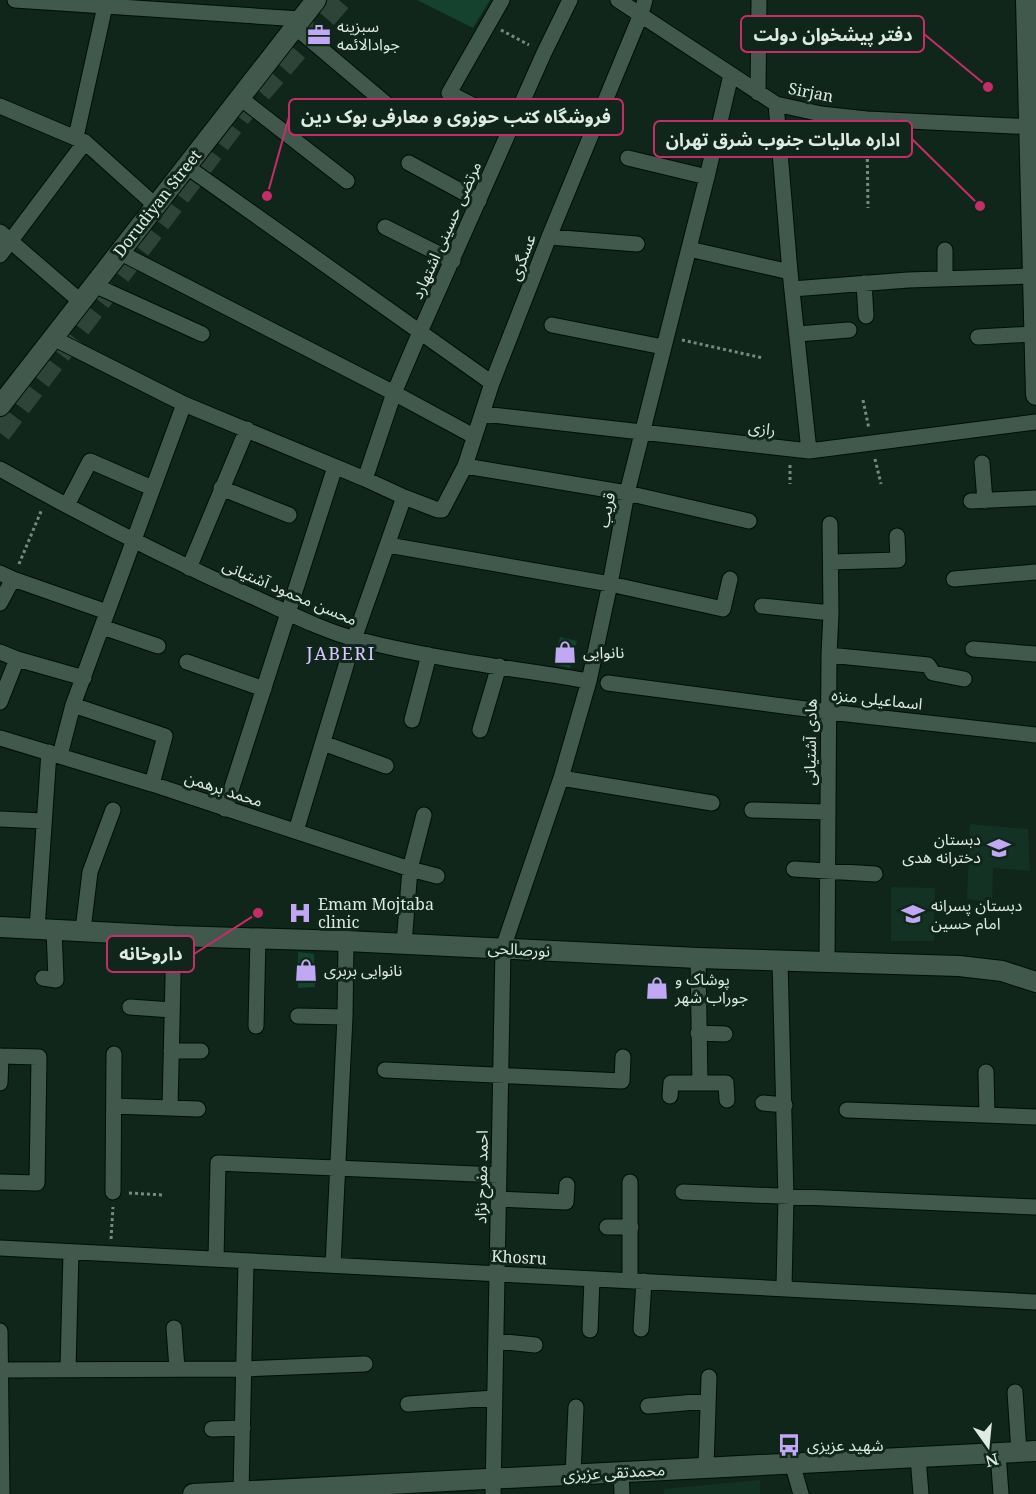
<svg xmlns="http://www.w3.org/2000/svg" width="1036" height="1494" font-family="'Noto Serif','Noto Sans Arabic',serif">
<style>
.built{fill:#133224}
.building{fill:#14422e}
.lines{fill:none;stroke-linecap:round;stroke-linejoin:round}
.primary-tunnel{stroke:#2f4439;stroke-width:22;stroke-dasharray:22 11;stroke-linecap:butt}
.minor-casing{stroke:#000e06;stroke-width:17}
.secondary-casing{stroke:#000e06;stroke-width:22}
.path{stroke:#788980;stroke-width:3;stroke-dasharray:3 3;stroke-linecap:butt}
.minor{stroke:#41594d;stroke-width:15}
.secondary{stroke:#41594d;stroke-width:20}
.labels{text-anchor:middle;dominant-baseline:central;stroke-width:6;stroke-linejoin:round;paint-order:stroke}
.poi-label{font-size:16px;fill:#deebe3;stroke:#10261b;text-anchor:start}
.street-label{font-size:16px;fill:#deebe3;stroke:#10261b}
.neighbourhood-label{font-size:18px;letter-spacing:1.5px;fill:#d7c6ff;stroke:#10261b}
.leader{fill:none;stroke:#c52d69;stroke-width:2}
.callout-dot{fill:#c52d69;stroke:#10261b;stroke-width:2}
.callout{fill:#10261b;stroke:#c52d69;stroke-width:2}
.callout-label{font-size:18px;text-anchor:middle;font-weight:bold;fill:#deebe3}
</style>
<rect width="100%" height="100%" fill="#10261b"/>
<path class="built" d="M970,824L1028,829L1030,871L993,868L992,902L967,899Z
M891,887L935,888L934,941H891Z
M760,1480V1494H664V1489Z"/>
<path class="building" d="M417,0H490L473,28Z
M560,637L577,641L570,668L553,664Z
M298,952L314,954L315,987L298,988Z"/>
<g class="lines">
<path class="primary-tunnel" d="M0,433L240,116L341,0"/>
<g class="minor-casing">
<path id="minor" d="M15,0L300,19
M502,0L449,93L513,126
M618,0L776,104L821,114L867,119L1036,127
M294,26L397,113
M758,93L759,0
M239,97L347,181
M776,104L790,272L809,451
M0,106L85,142L156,206
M76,137L105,6
M628,158L707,177
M409,163L479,201
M186,166L492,383
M385,227L453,261
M0,232L80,301
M549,237L637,244
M689,249L790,272
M945,250V279
M119,252L394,393L468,433
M0,255L85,142
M864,283L866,316
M94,285L202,334
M792,289L908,280L1033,276
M552,325L663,347
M797,334L849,330
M978,337L1033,334
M53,338L184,404L365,479L404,497L438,510H442L465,466L492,383L549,237L641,14L645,0
M483,414L809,451L1036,422
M982,463L985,501
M465,466L627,493L749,521
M0,469C82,515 166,558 251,596C283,610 323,631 356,639C432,659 511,668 589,681
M365,479L394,393L420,332L544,53L570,0
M221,488L289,515
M971,501L1036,498
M67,505L90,461L152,488
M388,545L610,584L723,609L730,579
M831,562L898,560L897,536
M189,568L247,429
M0,573L13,579L107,612
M954,579L1036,572
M0,603L13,579
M762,606L831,613
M102,627L158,646
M973,649L1036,654
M0,652L17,659L84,678
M829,655L928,665L933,673L964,679
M187,662L264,689
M608,683L829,712L1036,735
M0,702L17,659
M73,705L165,736L152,784
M412,720L429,655
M480,730L499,666
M0,738L152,784L410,869L437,876
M323,743L386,766
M60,755L73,705L184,404
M561,778L712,803
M225,809L335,467
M752,810L827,812
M0,819L43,821
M296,831L354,639L404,497
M794,869L875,874
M37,929L49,752
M83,930L90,872L113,810
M404,944L410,869L424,815
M698,958L700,1083
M780,961L786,1197L784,1287
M827,961L829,655L831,613L830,524
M43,978L56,980L54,929
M130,1007L172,1010
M298,1016L345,1017
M256,1026L258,937
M698,1033L725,1034
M171,1051H201
M0,1056L39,1057L37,1183L0,1182
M385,1070L622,1081L623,1057
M986,1072L987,1115
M0,1083L1,1056
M670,1096L671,1083H726L727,1100
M763,1103L785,1105
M114,1106L198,1109
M170,1107L174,936
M847,1110L1036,1117
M630,1182V1281
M113,1192L114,1054
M683,1192L1036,1207
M498,1199L566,1202L567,1185
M607,1227H631
M0,1248L1036,1302
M216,1259L218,1163L499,1175
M333,1265L345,1017L346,941
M174,1328L177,1369
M641,1329L644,1281
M590,1330L592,1279
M0,1331L2,1494
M496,1341L535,1345
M68,1369L71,1252
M0,1370L244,1369L365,1364
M1015,1392L1019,1452
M408,1404L494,1398
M648,1406L708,1401
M212,1429L243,1428
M998,1453L1001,1494
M918,1457L921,1494
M792,1463L801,1494
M706,1467L709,1377
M621,1472L622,1494
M573,1474L576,1407
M241,1494L246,1261
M493,1494L503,948L561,778L589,681L610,584L627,493L707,177L731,75"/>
</g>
<g class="secondary-casing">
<path id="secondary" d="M1026,0L1036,395
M0,406L316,0
M0,927L174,936L346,941L698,958L959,966L1002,971L1036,982
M193,1494L1036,1451"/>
</g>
<path class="path" d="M501,30L529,45
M867,135L868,208
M682,340L763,358
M863,400L869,429
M875,459L881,484
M790,465V484
M19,564L42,509
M129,1193L163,1195
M111,1239L113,1207"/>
<use href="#minor" class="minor"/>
<use href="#secondary" class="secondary"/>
</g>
<defs>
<g id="office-bare" transform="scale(1.8)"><path d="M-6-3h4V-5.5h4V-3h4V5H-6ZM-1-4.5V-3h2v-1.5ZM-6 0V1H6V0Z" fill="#c1a8f3" stroke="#10261b" stroke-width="2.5" paint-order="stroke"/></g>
<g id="shop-bare" transform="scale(1.8)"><path d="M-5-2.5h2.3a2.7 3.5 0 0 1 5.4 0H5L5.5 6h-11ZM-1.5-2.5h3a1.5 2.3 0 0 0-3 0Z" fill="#c1a8f3" stroke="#10261b" stroke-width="2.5" paint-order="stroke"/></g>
<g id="school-bare" transform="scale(1.8)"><path d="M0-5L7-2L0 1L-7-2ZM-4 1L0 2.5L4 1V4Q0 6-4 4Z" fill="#c1a8f3" stroke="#10261b" stroke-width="2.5" paint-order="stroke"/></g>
<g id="hospital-bare" transform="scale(1.8)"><path d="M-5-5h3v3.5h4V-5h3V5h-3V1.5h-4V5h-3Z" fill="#c1a8f3" stroke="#10261b" stroke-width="2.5" paint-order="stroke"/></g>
<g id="bus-bare" transform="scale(1.8)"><path d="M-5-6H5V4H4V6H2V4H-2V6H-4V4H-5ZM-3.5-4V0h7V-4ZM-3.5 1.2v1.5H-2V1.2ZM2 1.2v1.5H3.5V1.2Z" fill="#c1a8f3" stroke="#10261b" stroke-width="2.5" paint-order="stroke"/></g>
</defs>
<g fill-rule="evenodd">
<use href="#office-bare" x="319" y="35"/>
<use href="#shop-bare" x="565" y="652"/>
<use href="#school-bare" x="999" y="848"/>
<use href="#hospital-bare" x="300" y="913"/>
<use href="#school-bare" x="913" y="914"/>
<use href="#shop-bare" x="306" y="970"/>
<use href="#shop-bare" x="657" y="988"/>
<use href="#bus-bare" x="789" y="1445"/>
</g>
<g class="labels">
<g class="poi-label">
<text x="337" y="26">سبزینه<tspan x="337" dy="18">جوادالائمه</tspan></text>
<text x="583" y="652">نانوایی</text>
<text x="981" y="839" text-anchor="end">دبستان<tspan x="981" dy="18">دخترانه هدی</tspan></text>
<text x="318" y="904">Emam Mojtaba<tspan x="318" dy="18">clinic</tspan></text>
<text x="931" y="905">دبستان پسرانه<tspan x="931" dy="18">امام حسین</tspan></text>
<text x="324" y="970">نانوایی بربری</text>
<text x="675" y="979">پوشاک و<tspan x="675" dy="18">جوراب شهر</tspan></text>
<text x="807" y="1445">شهید عزیزی</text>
</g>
<g class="street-label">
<text transform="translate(811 92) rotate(11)">Sirjan</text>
<text transform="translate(157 203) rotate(-52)">Dorudiyan Street</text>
<text transform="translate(446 230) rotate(-66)">مرتضی حسینی اشتهارد</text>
<text transform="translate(522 257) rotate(-69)">عسگری</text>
<text transform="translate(762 428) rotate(7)">رازی</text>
<text transform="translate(606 510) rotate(-79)">قریب</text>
<text transform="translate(290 592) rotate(23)">محسن محمود آشتیانی</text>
<text transform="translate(877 699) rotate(6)">اسماعیلی منزه</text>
<text transform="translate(810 742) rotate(-89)">هادی آشتیانی</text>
<text transform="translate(224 789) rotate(18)">محمد برهمن</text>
<text transform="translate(519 949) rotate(3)">نورصالحی</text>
<text transform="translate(481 1177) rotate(-89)">احمد مفرح نژاد</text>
<text transform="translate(519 1257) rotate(3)">Khosru</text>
<text transform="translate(614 1472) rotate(-3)">محمدتقی عزیزی</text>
</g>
<g class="neighbourhood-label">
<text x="341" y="653">JABERI</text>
</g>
</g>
<path class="leader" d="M988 87L924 34M267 196L289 117M980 206L912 139M258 913L194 954"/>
<g class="callout-dot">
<circle cx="988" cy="87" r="6"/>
<circle cx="267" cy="196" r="6"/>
<circle cx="980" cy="206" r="6"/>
<circle cx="258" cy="913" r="6"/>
</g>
<g class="callout">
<rect x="741" y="16" width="183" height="36" rx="6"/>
<rect x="289" y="99" width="334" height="36" rx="6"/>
<rect x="654" y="121" width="258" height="36" rx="6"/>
<rect x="107" y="936" width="87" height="36" rx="6"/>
</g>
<g class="callout-label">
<text x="833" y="41">دفتر پیشخوان دولت</text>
<text x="456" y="123">فروشگاه کتب حوزوی و معارفی بوک دین</text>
<text x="783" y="146">اداره مالیات جنوب شرق تهران</text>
<text x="151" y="960">داروخانه</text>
</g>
<g transform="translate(988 1446) rotate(165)" stroke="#10261b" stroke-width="4.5" paint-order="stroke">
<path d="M0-4.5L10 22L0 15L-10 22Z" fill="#deebe3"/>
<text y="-9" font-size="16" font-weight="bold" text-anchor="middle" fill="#deebe3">N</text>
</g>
</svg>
